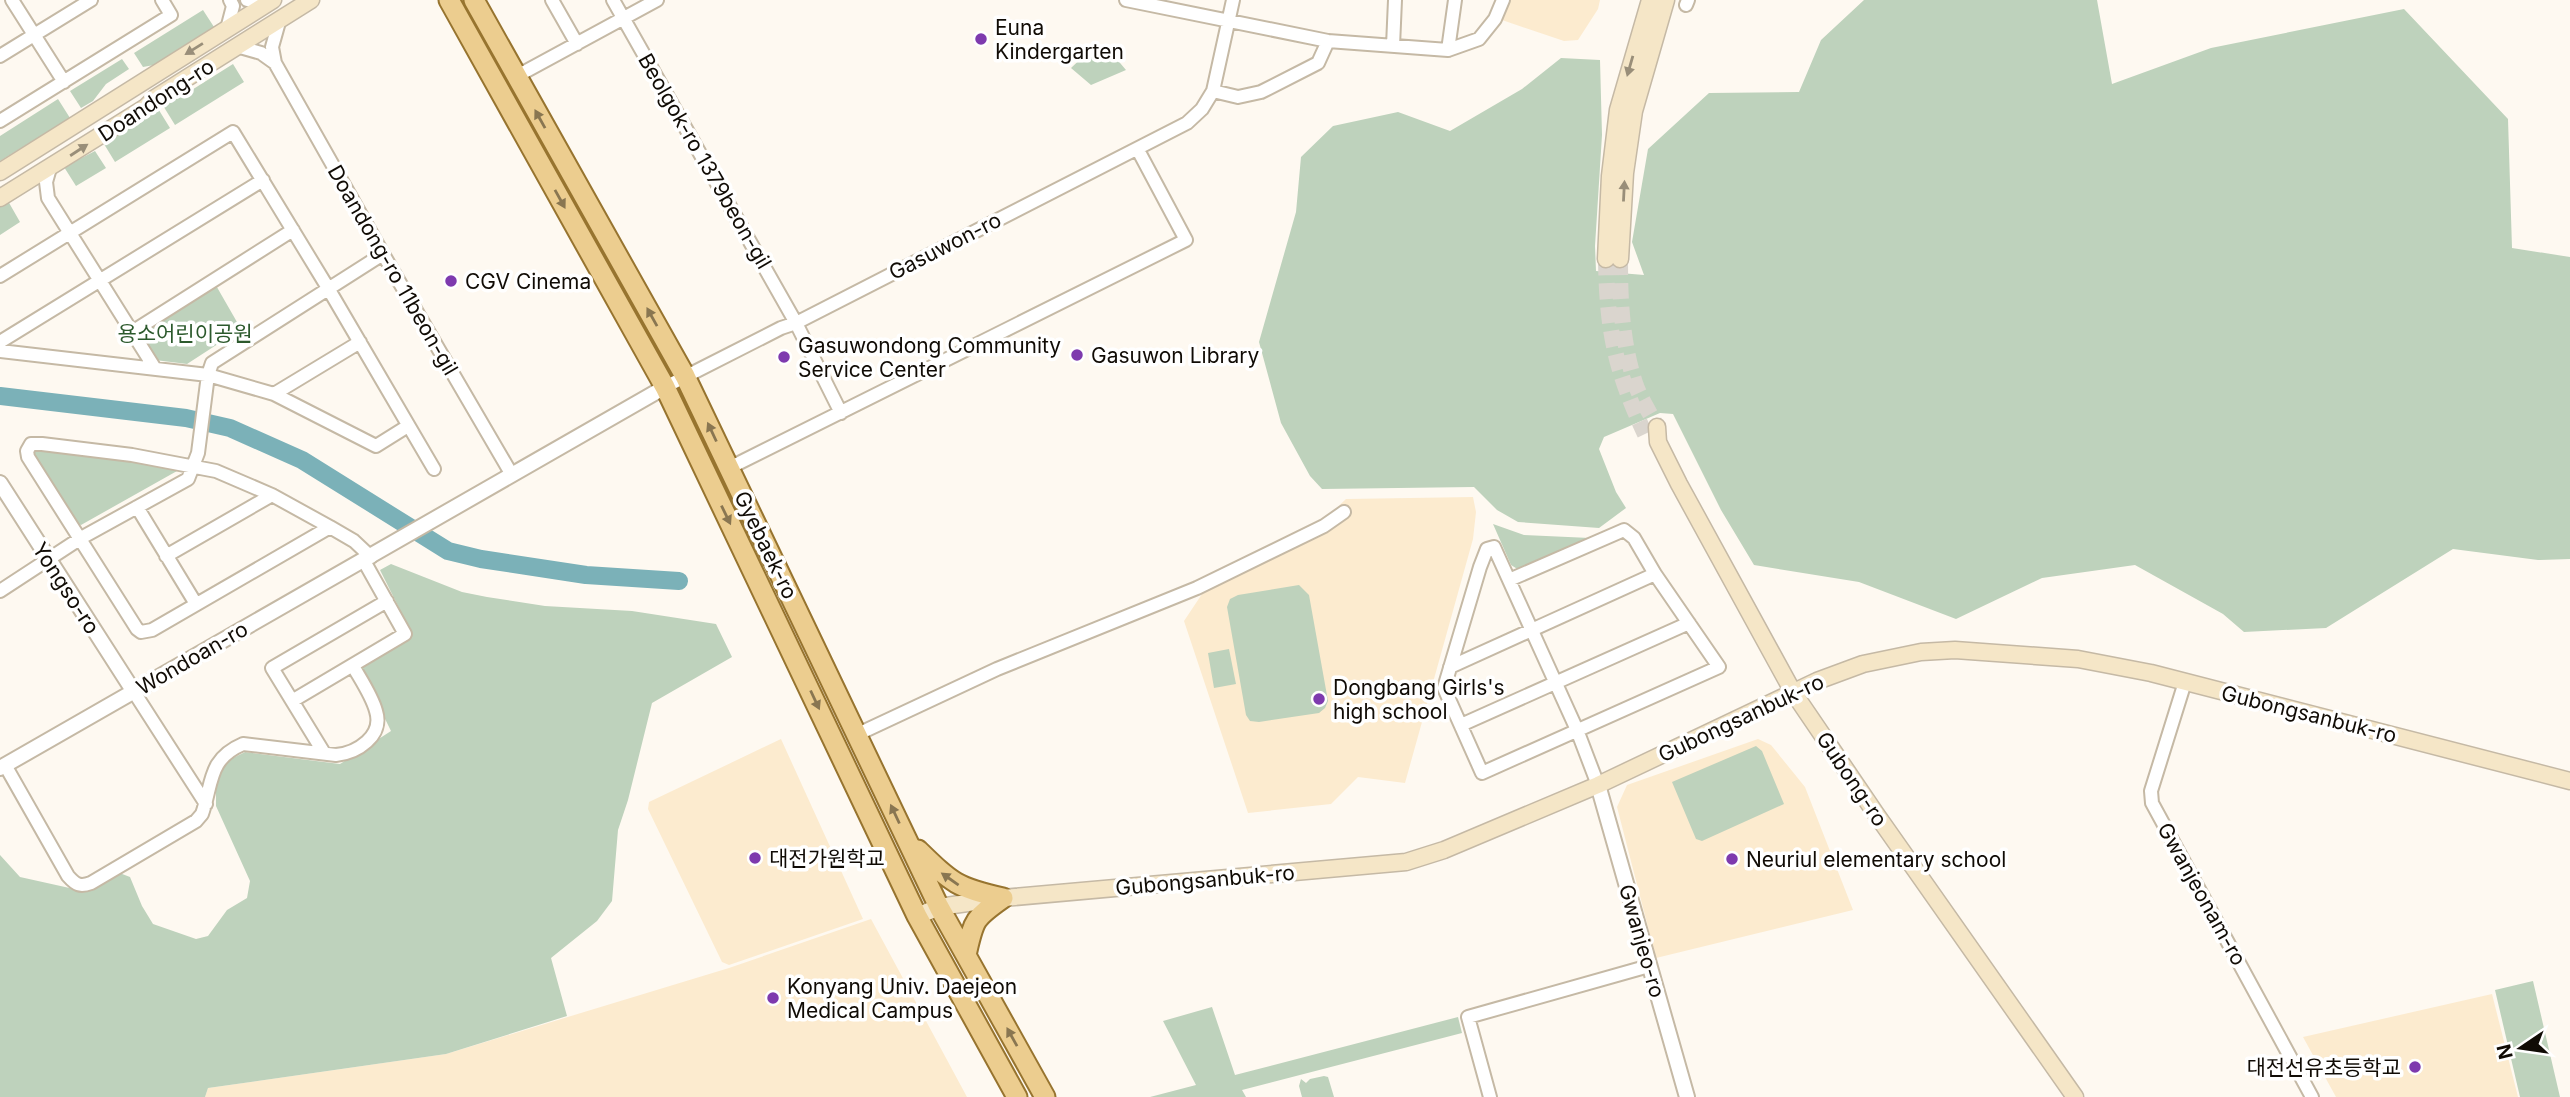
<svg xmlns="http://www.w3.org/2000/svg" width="2570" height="1097" font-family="Inter,'Noto Sans KR',sans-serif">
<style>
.built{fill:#fcebcf}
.green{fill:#bed2bc}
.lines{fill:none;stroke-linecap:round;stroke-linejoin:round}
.river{stroke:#7bb1b8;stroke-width:18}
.secondary-tunnel{stroke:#dad5ce;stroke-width:16;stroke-dasharray:16 8;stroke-linecap:butt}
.minor-casing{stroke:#c5b9a5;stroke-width:16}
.tertiary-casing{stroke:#c5b9a5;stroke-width:18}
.secondary-casing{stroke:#c5b9a5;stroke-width:19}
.primary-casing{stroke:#97742f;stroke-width:23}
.minor{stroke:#fff;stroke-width:12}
.tertiary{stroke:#fff;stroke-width:14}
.secondary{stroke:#f5e6c7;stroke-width:16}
.primary{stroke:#eccd8f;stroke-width:19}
.oneway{fill:#998e79}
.oneway2{fill:#897651}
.poi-dot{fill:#7e3aae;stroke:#fff;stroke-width:2.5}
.labels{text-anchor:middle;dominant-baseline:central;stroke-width:7;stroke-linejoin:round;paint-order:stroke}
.poi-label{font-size:21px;fill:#100b05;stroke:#fff;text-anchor:start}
.street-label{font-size:21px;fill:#100b05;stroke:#fff}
.park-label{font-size:21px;fill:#2c592c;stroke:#fff}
</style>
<rect width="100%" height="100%" fill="#fef9f1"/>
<path class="built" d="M1508,0H1600L1598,9L1578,40L1564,41L1502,20Z
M1473,497L1476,512L1473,539L1405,783L1358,777L1331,804L1248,813L1184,621L1204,591L1327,533L1329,515L1346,499Z
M781,739L863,919L729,965L722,962L648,809L649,802Z
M1758,739L1771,745L1805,787L1853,910L1656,958L1617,807L1627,785Z
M871,919L967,1097H205L208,1088L446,1054L729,968Z
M2492,994L2518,1097H2336L2303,1037Z"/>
<path class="green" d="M1864,0H2097L2112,84L2211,48L2404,9L2508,119L2512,248L2570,257V559L2538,560L2453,549L2326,628L2244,632L2223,614L2135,565L2042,578L1956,619L1859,582L1754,565L1721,510L1673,414L1660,413L1604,437L1599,449L1616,492L1626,508L1599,528L1518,522L1497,510L1474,487L1322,489L1310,476L1281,423L1259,342L1296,212L1301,157L1333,126L1398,112L1450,131L1522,89L1561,58L1600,60L1602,135L1595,246L1596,271L1644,275L1632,242L1648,149L1709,93L1799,92L1821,40Z
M203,10L214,27L154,65L143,67L134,53Z
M1089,51L1115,57L1126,70L1091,85L1071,68Z
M122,59L129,69L106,84L93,101L81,108L70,91Z
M233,64L244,82L175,125L162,104L187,93Z
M58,99L70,118L0,161V136Z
M157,107L170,128L115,162L104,144L132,122Z
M95,151L106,168L76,186L64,167Z
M8,201L20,222L0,235V206Z
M214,282L241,329L187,364L155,360L137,333Z
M36,449L177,467V471L81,525L74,522L33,453Z
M1493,524L1524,535L1590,538L1519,570L1511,565Z
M391,564L462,592L487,597L545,606L632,611L716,624L732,657L652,703L628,800L618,830L612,901L597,921L551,958L567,1016L446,1054L208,1088L205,1097H0V855L20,877L83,891L117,872L130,877L142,906L153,924L196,939L208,936L227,910L247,898L250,881L216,806V783L223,763L245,752L340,764L391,731L361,670L363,665L412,634L380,570Z
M1299,585L1309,595L1328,701L1325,708L1319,713L1259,722L1250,721L1246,715L1227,607L1230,599L1238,595Z
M1229,649L1236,684L1214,688L1208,653Z
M1756,746L1762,751L1784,804L1702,841L1696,839L1672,782Z
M2533,981L2560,1097H2520L2495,990Z
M1212,1007L1235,1075L1458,1017L1462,1033L1242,1090L1246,1097H1150L1196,1085L1163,1021Z
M1324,1076L1328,1077L1334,1097H1302L1299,1086L1301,1079L1306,1083L1310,1079Z"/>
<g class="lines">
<path class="river" d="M0,396L186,418L230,428L302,460L448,551L481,559L586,575L679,581"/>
<path class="secondary-tunnel" d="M1606,259C1607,330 1615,370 1645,434
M1620,259C1620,302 1622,342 1635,383C1640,398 1650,413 1657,427"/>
<g class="minor-casing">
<path id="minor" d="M12,0L64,82
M247,0L266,4
M552,0L577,44
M613,0L796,323L841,413
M1126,0L1328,41L1448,50L1479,39L1495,19L1503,0
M1686,5L1688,0
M279,22L272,47L275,63L383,254L512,475
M227,29L233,6L230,0
M1393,46L1395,0
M240,47L261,53L275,63
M1448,50L1455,0
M0,56L91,0
M517,76L657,0
M1213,91L1238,97L1261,92L1318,63L1328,41
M0,121L171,15L162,0
M50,168L46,182L48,198L154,367
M0,276L233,132L328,288L434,469
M132,332L293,230
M0,342L263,180
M0,351L208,375L274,394L376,446L408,426
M665,387L781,328L796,323L1187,123L1202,109L1213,91L1233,0
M274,394L360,342
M729,468L1186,240L1138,150
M137,507L196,604
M330,527L152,630L141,632L137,629L28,457L27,451L31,444H42L132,455L216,471L272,495L330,527L354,541L371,557
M166,556L272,495
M1509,580L1624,530L1634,538L1655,574L1719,667L1482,773L1444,688L1480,567L1487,549L1494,547L1577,730L1598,785
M0,591L81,538L188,479L198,453L208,375L212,363L383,254
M1450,667L1655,574
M2185,682L2151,791L2152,803L2312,1097
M134,692L206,804
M292,701L405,634L364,561
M1461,725L1689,623
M858,734L997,669L1197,588L1324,526L1344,512
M324,753L272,668L387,601
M5,765L68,876C76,885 80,887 91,883L196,821L202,814C213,782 208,759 243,744L336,755C357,753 384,736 376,711C372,696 361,680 353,666
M1490,1097L1468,1017L1649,966"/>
</g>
<g class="tertiary-casing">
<path id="tertiary" d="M0,483L134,692
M0,768L665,387
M1598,785L1687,1097"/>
</g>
<g class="secondary-casing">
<path id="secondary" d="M0,172L273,0
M0,198L146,107L155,98L311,0
M1606,259L1610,176L1618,110L1650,0
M1620,259L1625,173L1634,111L1666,0
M1657,427L1658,442L1679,484L1793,692L1876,814L2075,1097
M917,916L939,907L1003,898L1406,862L1444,850L1598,785L1817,681L1863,664L1921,652L1955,650L2078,659L2151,673L2570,781"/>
</g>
<g class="primary-casing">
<path id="primary" d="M449,0L665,387L917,916L1017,1097
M474,0L685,376L939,907L1045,1097
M918,850C952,883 957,888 1003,898
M966,955C974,920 973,919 1003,898"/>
</g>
<use href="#minor" class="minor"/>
<use href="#tertiary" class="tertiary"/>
<use href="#secondary" class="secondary"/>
<use href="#primary" class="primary"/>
</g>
<defs><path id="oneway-solid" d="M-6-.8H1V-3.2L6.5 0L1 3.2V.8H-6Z" transform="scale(1.75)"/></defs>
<g class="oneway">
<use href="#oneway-solid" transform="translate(194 49) rotate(148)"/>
<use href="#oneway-solid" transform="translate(1630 66) rotate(106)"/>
<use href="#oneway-solid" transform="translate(79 150) rotate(-33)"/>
<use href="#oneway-solid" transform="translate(1624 191) rotate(-87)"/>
</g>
<g class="oneway2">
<use href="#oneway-solid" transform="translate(540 119) rotate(-119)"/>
<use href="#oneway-solid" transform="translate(560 199) rotate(61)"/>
<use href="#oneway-solid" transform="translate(652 317) rotate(-119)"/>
<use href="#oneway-solid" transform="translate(712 432) rotate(-115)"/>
<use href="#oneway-solid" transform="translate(726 515) rotate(64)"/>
<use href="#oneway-solid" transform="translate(815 700) rotate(65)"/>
<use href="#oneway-solid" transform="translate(895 814) rotate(-115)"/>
<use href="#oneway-solid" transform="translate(950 879) rotate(-145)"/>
<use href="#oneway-solid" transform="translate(1012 1037) rotate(-119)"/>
</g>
<g class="poi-dot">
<circle cx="981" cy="39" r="7"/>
<circle cx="451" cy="281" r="7"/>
<circle cx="1077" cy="355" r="7"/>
<circle cx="784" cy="357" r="7"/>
<circle cx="1319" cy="699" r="7"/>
<circle cx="755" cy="858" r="7"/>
<circle cx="1732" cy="859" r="7"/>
<circle cx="773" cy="998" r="7"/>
<circle cx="2415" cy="1067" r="7"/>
</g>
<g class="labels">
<g class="poi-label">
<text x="995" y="27">Euna<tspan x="995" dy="24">Kindergarten</tspan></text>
<text x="465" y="281">CGV Cinema</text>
<text x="798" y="345">Gasuwondong Community<tspan x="798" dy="24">Service Center</tspan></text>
<text x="1091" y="355">Gasuwon Library</text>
<text x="1333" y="687">Dongbang Girls's<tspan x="1333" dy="24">high school</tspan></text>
<text x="769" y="858">대전가원학교</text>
<text x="1746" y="859">Neuriul elementary school</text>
<text x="787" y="986">Konyang Univ. Daejeon<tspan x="787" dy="24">Medical Campus</tspan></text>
<text x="2401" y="1067" text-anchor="end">대전선유초등학교</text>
</g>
<g class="street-label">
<text transform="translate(156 100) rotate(-33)">Doandong-ro</text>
<text transform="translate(705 161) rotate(60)">Beolgok-ro 1379beon-gil</text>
<text transform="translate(945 246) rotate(-27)">Gasuwon-ro</text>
<text transform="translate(393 270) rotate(60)">Doandong-ro 11beon-gil</text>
<text transform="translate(766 545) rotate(64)">Gyebaek-ro</text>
<text transform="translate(66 588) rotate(57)">Yongso-ro</text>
<text transform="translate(192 658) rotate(-30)">Wondoan-ro</text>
<text transform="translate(2309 714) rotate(14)">Gubongsanbuk-ro</text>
<text transform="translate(1741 718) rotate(-25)">Gubongsanbuk-ro</text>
<text transform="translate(1852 779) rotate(56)">Gubong-ro</text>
<text transform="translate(1205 880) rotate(-5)">Gubongsanbuk-ro</text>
<text transform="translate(2202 894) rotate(61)">Gwanjeonam-ro</text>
<text transform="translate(1642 941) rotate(74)">Gwanjeo-ro</text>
</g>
<g class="park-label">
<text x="185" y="333">용소어린이공원</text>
</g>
</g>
<g transform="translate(2521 1048) rotate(257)" stroke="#ffffff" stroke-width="5" paint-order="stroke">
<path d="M0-5L12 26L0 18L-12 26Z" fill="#100b05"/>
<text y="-10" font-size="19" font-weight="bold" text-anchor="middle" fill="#100b05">N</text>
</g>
</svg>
